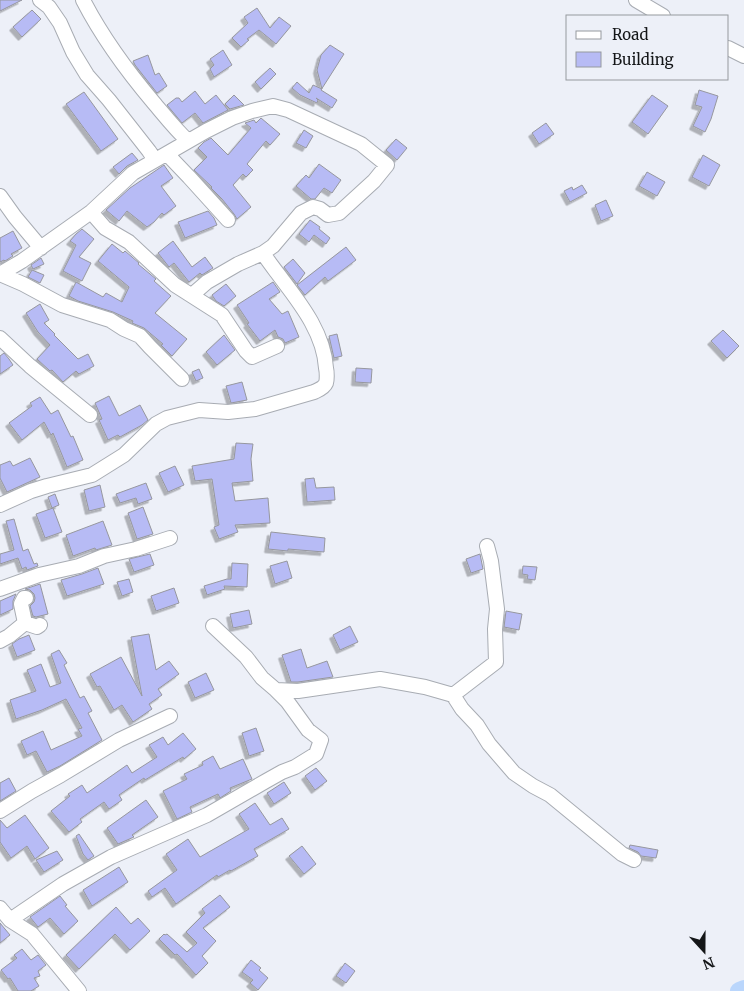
<svg xmlns="http://www.w3.org/2000/svg" width="744" height="991" font-family="Merriweather,serif">
<style>
.lines{fill:none;stroke-linecap:round;stroke-linejoin:round}
.river{stroke:#bad6fc;stroke-width:18}
.building{fill:#b7bbf5;stroke:#96979e;filter:url(#shadow)}
.minor-casing{stroke:#a8acb3;stroke-width:16}
.minor{stroke:#fff;stroke-width:14}
</style>
<defs>
<filter id="shadow"><feDropShadow dx="-3.5" dy="3.5" stdDeviation="0" flood-color="#0004"/></filter>
</defs>
<rect width="100%" height="100%" fill="#edf0f8"/>
<g class="lines">
<path class="river" d="M739,991L744,989"/>
</g>
<path class="building" d="M0,0H22L0,11Z
M257,8L270,28L279,17L291,26L276,44L259,30L247,39L249,40L241,47L232,38L248,23L244,17Z
M32,10L41,19L22,37L13,27Z
M330,45L344,54L321,90L337,100L332,108L316,98L318,100L317,103L300,95L292,88L297,82L309,93L313,85L322,89L317,70L321,55Z
M223,50L232,65L214,77L210,69L214,65L210,59Z
M148,55L155,75L159,73L167,86L157,93L135,65L133,61Z
M270,68L276,74L261,89L255,82Z
M699,90L718,96L711,119L705,132L693,126L702,107L695,105Z
M195,91L205,104L216,95L228,110L203,123L195,113L182,123L167,105L176,98H179L182,102Z
M84,92L118,139L101,151L66,104Z
M234,95L244,105L230,109L225,104Z
M652,95L668,106L648,134L632,122Z
M261,118L280,134L270,145L266,141L247,164L253,170L246,177L243,174L233,185L251,207L237,219L234,214L222,199L211,188L212,187L194,170L207,157L198,148L204,142L211,138L228,155L251,128L245,123L254,120L256,123Z
M546,123L554,134L539,144L532,133Z
M304,130L313,136L306,148L296,143Z
M396,139L407,148L397,160L386,150Z
M132,153L138,160L127,166L119,174L113,167Z
M703,155L720,165L709,186L692,177Z
M319,164L341,180L332,193L324,188L315,199H311L296,186L306,175L309,178Z
M164,165L173,178L161,186L176,206L164,215L162,213L154,222L147,227L127,211L119,221L106,210L130,188Z
M647,172L665,182L657,196L639,186Z
M582,185L587,193L570,202L564,191L572,187L573,190Z
M606,200L613,216L601,221L595,205Z
M208,211L214,218L217,225L185,238L178,222Z
M310,220L320,227L319,229L330,238L326,244L314,235L309,242L299,234Z
M82,229L94,239L79,257L91,263L82,281L63,271L76,245L70,241L76,234Z
M13,231L22,248L11,254L13,256L5,261L4,260L0,262V238Z
M173,241L192,267L205,257L213,268L202,275L200,273L189,282L174,263L169,267L158,253Z
M112,244L123,253L125,251L139,263L138,264L156,279L154,281L171,296L155,313L187,339L172,356L161,345L163,344L144,328L132,323L133,321L113,312L78,301L69,296L76,282L103,297L106,293L122,302L129,287L98,261Z
M346,247L356,260L328,281L325,277L305,295L297,285Z
M41,258L44,264L33,269L31,265Z
M293,259L305,273L297,284L284,267Z
M32,270L44,275L40,283L28,277Z
M273,282L280,292L269,299L282,314L288,311L299,337L285,343L283,339L278,337L275,330L260,341L247,324L249,323L237,305Z
M226,284L236,296L224,306L216,301L212,295Z
M40,304L49,320L44,323L55,334L54,335L78,359L88,354L94,366L79,374L76,371L63,382L52,370L50,371L37,359L50,345L38,332L26,313Z
M723,330L739,346L727,358L711,341Z
M337,334L342,356L334,358L329,336Z
M224,335L235,350L217,365L206,352Z
M4,353L9,359L13,365L0,374V356Z
M356,368L372,369L371,383L355,382Z
M199,369L203,378L196,381L192,372Z
M242,382L247,400L231,403L226,386Z
M109,396L119,416L140,405L148,420L142,425L120,437L118,435L108,440L99,420L102,419L95,403Z
M40,397L51,414L58,410L71,437L73,436L83,460L67,467L53,433L51,435L44,422L22,440L9,423L32,406L30,403Z
M236,443L253,444L251,459L253,481L232,483L235,501L268,498L270,523L235,525L238,532L219,539L214,527L219,525L212,479L195,481L192,466L234,459Z
M30,458L40,477L7,492L0,478V465L10,461L13,466Z
M175,466L184,485L168,492L159,473Z
M314,478L316,488L334,487L335,500L307,502L305,479Z
M146,483L152,499L138,504L136,498L120,503L116,494Z
M100,485L105,507L89,511L84,490Z
M55,494L59,505L52,508L48,497Z
M143,507L153,534L137,539L128,513Z
M53,508L62,532L45,538L36,514Z
M14,519L23,551L28,549L34,564L37,563L38,566L27,570L26,567L22,569L18,558L0,564V554L14,550L6,521Z
M103,521L112,545L96,550L95,548L73,556L66,535Z
M271,532L325,538L324,552L288,549V551L268,549Z
M150,554L154,565L134,572L129,559Z
M480,554L483,569L471,573L466,559Z
M287,561L292,578L275,584L270,566Z
M232,563L248,564L247,587L224,586L225,589L207,595L204,586L227,579H231Z
M523,566L537,567L535,580L527,579L528,575L522,574Z
M98,568L104,584L67,596L61,580L82,574Z
M129,579L133,592L122,596L117,582Z
M40,584L48,614L36,617L33,616L30,606L34,602L35,598L34,594L30,590L25,589Z
M174,588L179,603L156,611L151,596Z
M16,594L13,601V609L0,615V601Z
M249,610L252,624L233,628L230,614Z
M506,611L522,614L519,630L504,627Z
M350,626L358,642L340,650L333,635Z
M149,634L156,670L169,661L179,674L158,689L162,695L149,704L152,709L133,722L122,705L114,710L100,686L97,687L90,674L121,657L142,696L131,637Z
M29,635L35,650L17,657L12,644L19,639Z
M301,649L307,668L327,661L333,677L298,682H291L282,655Z
M59,650L67,663L64,665L80,698L84,696L92,711L88,713L102,740L60,766L47,772L36,751L27,755L21,741L43,731L51,750L82,736L78,729L82,728L66,699L42,710L16,719L10,700L36,691L27,670L41,664L50,687L61,683L51,654Z
M206,673L214,690L195,698L188,682Z
M256,728L264,751L249,756L242,733Z
M183,733L196,749L184,759L183,757L145,780L144,778L119,795L122,800L109,809L104,802L80,819L82,822L69,832L51,811L70,796L68,794L82,785L87,793L127,765L132,773L157,757L149,745L163,737L168,745Z
M213,756L220,769L243,759L252,779L230,788L231,791L220,798L218,794L190,807L192,812L177,819L163,791L187,779L184,774L203,765L202,762Z
M316,768L327,781L315,790L305,776Z
M9,778L16,791L0,801V783Z
M284,782L291,793L274,804L267,793Z
M146,800L158,817L132,835L134,837L118,844L107,828Z
M255,803L270,825L282,818L289,829L254,849L258,856L231,871L230,870L218,877L217,875L176,904L165,888L152,897L148,891L177,870L166,854L188,839L200,857L249,829L239,814Z
M25,815L49,848L35,859L27,846L11,858L0,842V820L7,828Z
M79,834L94,856L88,860L83,854L76,836Z
M630,845L658,850L656,858L641,856L638,852L629,848Z
M302,846L316,864L304,874L289,856Z
M57,851L63,860L44,872L36,860Z
M119,867L128,882L92,906L83,890Z
M220,895L230,907L203,928L216,941L202,956L208,963L196,975L177,954L175,955L159,939L164,934L165,935L167,934L187,952L197,943L186,932L205,913L202,909Z
M60,896L67,905L65,906L78,921L64,934L50,918L38,927L30,917Z
M116,907L131,924L138,918L150,931L130,950L115,934L79,969L66,955Z
M0,923L10,935L0,943Z
M22,949L31,960L38,955L46,965L38,971L40,976L34,978L39,986L31,991H18L10,978L8,979L1,970L17,958L14,955Z
M251,960L261,968L259,970L268,978L258,990L250,983L253,980L242,972Z
M345,963L355,971L346,983L336,976Z"/>
<g class="lines">
<g class="minor-casing">
<path id="minor" d="M40,0L49,7L60,23L73,52L87,75L109,100L149,151L155,160
M83,0C102,37 127,71 154,103C165,116 175,129 188,141
M636,0L663,16
M728,48L744,56
M167,154L189,177L228,220
M0,196L15,217L41,248
M91,212L105,228L129,242L175,285L222,315L246,351L252,357L277,346
M0,274L22,261L91,212L133,173L206,131L232,118L252,111L273,106L288,110L361,144L387,165L374,181L339,213L328,215L320,209L313,207L301,213L273,246L263,253L238,264L207,282L192,295
M0,274L23,284L62,305L110,320L124,329L140,336L150,347L182,379
M0,338L30,366L90,415
M0,505L31,491L47,486L92,475L124,455L156,424L167,418L199,410L228,412L255,409L314,392C318,390 324,388 326,383C327,380 327,372 326,368C324,335 303,307 284,282C277,272 269,263 263,253
M0,589L39,575L79,566L104,556L136,549L170,538
M25,623L21,604L24,598H26
M213,626L246,657L262,678L276,690L298,691L380,679L425,687L453,695L496,662L495,629L497,609L491,561L487,546
M0,641L9,636L25,623L37,627L40,625
M453,695L462,709L477,725L489,744L514,773L533,786L550,795L622,854L634,860
M0,811L32,791L61,775L119,740L170,716
M0,908L10,920L32,934L79,991
M10,920L63,884L111,857L207,815L266,781L282,772L295,767L316,754L321,740L308,730L287,701L276,690"/>
</g>
<use href="#minor" class="minor"/>
</g>
<rect x="566" y="15" width="162" height="65" fill="#edf0f8" stroke="#96999e"/>
<rect x="576" y="31" width="25" height="8" fill="#ffffff" stroke="#96999e"/>
<text x="612" y="40" font-size="15" fill="#141618">Road</text>
<rect x="576" y="52" width="25" height="15" fill="#b7bbf5" stroke="#96999e"/>
<text x="612" y="65" font-size="15" fill="#141618">Building</text>
<g transform="translate(704 951) rotate(159)" stroke="#edf0f8" stroke-width="4" paint-order="stroke">
<path d="M0-4L9 19L0 12L-9 19Z" fill="#141618"/>
<text y="-8" font-size="14" font-weight="bold" text-anchor="middle" fill="#141618">N</text>
</g>
</svg>
